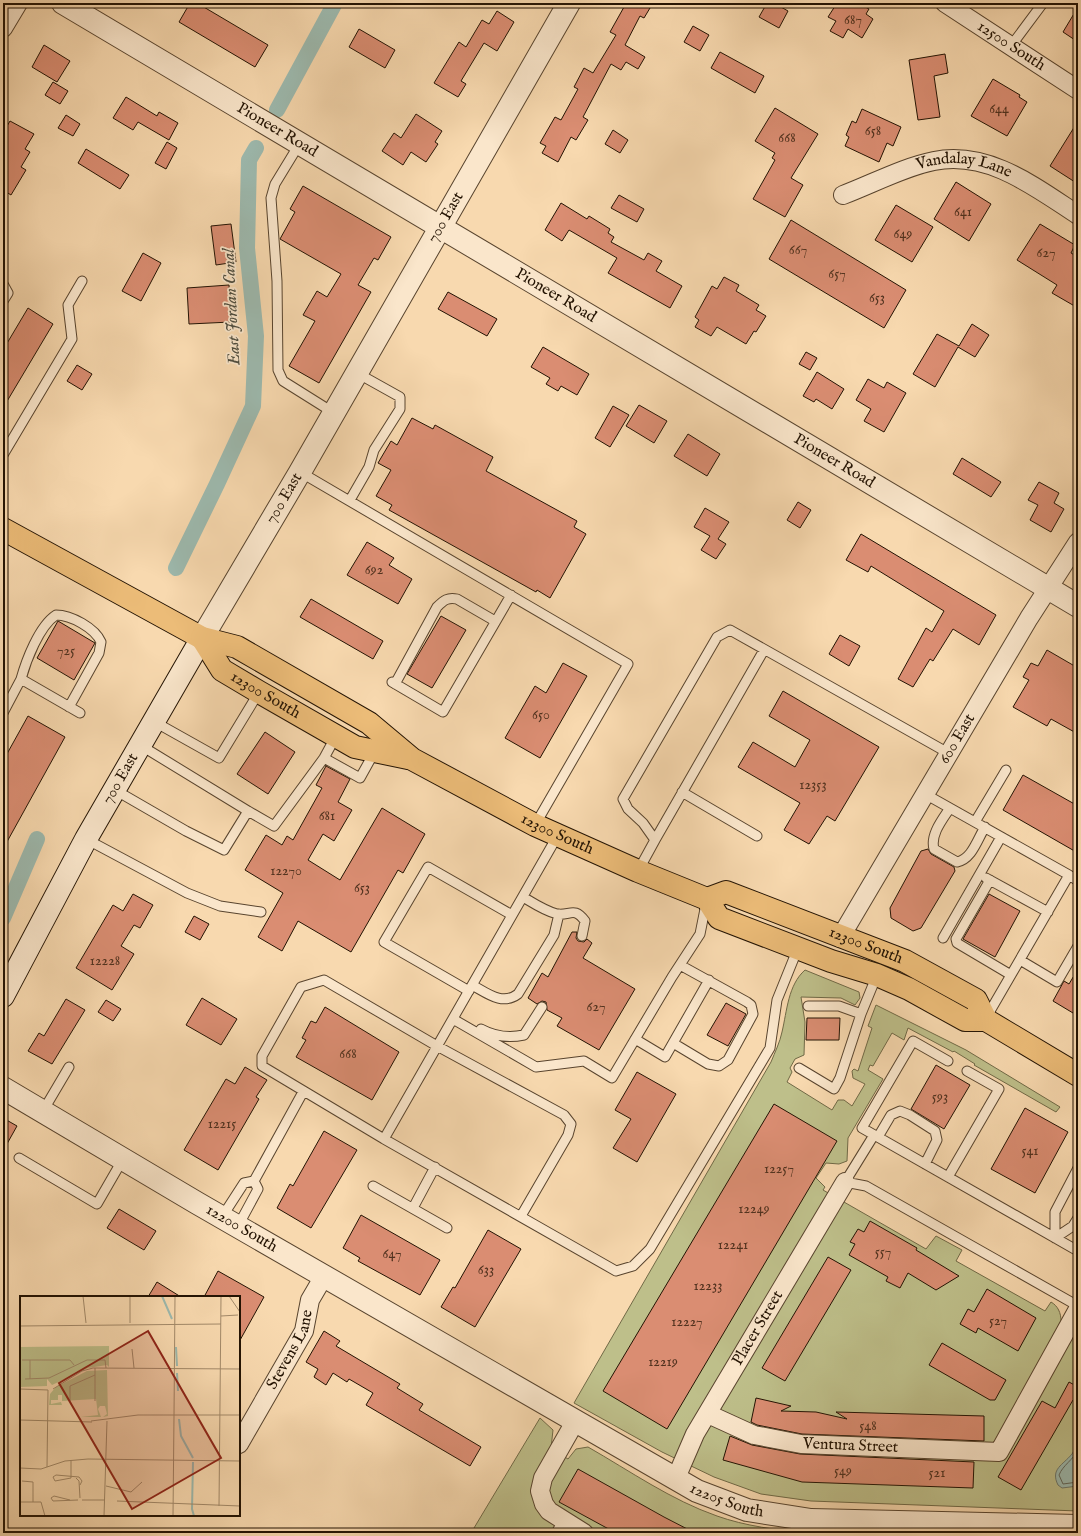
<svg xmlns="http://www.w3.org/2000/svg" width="1081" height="1536" font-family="'IM FELL English',serif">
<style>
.green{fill:#bebf8a;stroke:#706946}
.water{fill:#9dbaaf;stroke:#6c776a}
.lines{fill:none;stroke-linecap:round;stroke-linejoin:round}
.shore{stroke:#606659;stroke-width:1}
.canal{stroke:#9dbaaf;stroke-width:16}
.building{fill:#da8d72;stroke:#231303}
.service-casing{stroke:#58442e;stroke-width:11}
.minor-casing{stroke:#58442e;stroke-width:20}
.tertiary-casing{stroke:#58442e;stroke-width:24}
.secondary-casing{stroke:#231303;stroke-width:24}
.primary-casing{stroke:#231303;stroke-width:24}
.service{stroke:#fae6cb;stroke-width:9}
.minor{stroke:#fae6cb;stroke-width:18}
.tertiary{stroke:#fae6cb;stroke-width:22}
.secondary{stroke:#fae6cb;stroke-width:22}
.primary{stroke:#ecbc78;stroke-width:22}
.labels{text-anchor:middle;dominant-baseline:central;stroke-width:3.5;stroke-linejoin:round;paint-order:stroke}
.number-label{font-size:14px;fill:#51321f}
.street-label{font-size:16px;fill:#231303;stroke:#fae6cb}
.water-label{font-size:17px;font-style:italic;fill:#4e4d3f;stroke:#fae6cb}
.inset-river{fill:none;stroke:#9dbaaf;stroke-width:2}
.inset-road{fill:none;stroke:#a38a6a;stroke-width:1}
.view{fill:#8f2418;fill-opacity:0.15;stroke:#8f2418;stroke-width:2}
.inset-edge{fill:none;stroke:#231303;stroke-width:2}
</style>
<rect width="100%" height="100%" fill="#f8d9af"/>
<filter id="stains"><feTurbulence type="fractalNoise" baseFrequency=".005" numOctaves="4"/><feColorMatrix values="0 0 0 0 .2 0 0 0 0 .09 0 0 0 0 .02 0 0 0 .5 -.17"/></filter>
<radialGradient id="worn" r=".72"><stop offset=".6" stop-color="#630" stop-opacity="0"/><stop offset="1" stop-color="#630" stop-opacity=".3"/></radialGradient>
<path class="green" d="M805,970L859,992L860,998L855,1005L841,998L801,997L805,1022L804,1055L795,1059L790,1068L792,1072L787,1082L832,1110L838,1100H844L852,1106L865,1084L853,1078L852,1071L854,1069L858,1071L872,1028L868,1026L876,1005L966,1050L1060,1107L1056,1112L974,1065L975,1064L954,1051L953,1052L908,1028L904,1040L892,1033L873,1066L870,1065L868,1070L883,1079L848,1138L847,1161L839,1164L826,1163L816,1178L825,1187L823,1190L926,1249L936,1236L962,1250L956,1261L1045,1311L1051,1302C1058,1306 1061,1313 1061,1321L1078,1332V1511L811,1501L761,1494L714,1477L662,1452L574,1403L771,1062C775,1052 780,1042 782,1032C787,1011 788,985 805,970Z
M540,1418L553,1430L551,1448L568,1459L576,1449L588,1447C630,1471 671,1500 717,1516C745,1526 777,1530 807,1533H471Z"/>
<path class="water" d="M1078,1433V1486L1062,1488L1058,1485C1050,1469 1063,1465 1072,1454C1077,1447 1075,1440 1078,1433Z"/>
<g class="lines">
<path class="shore" d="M1078,1450C1073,1460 1063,1465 1059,1475L1063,1484L1078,1482"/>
<path class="canal" d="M277,110L335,3
M176,568L217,484L253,406L256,336L247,248L249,160L256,148
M3,918L37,839"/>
</g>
<path class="building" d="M190,3H197L268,45L255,67L179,22Z
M617,3H653L644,18L640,16L625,45L645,57L638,69L626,62L621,70L611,64L583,117L588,120L576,140L571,137L558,162L542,153L546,146L540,143L555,117L561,120L578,89L574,87L584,68L593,73L616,35L610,32L624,7Z
M767,3H774L788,11L779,28L759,17Z
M837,3H858L869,9L866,14L873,19L862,38L848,29L843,38L830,31L836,21L828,17Z
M1078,7V42L1063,32Z
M497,11L514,22L497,51L484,43L461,81L466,84L458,97L434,83L459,42L466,47L482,20L489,24Z
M693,26L709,35L700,51L684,42Z
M359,29L395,50L385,68L349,47Z
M44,45L70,61L57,82L32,67Z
M720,52L764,76L755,93L711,68Z
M945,54L948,73L934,76L940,117L918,120L909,60Z
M993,79L1020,95L1019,97L1027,102L1007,136L971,116Z
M53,82L68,91L60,104L45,95Z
M126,97L157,116L159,112L178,123L169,140L138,122L133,130L113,118Z
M775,108L818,134L791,178L803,185L785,217L753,199L775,160L772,158L775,153L755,141Z
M862,109L901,127L893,146L887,143L879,162L845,146L849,137L846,135L852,121L856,123Z
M416,114L442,131L435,142L438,144L426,162L411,152L403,165L382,151L394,133L401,138Z
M66,115L80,124L73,136L58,128Z
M10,121L34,134L25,149L30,152L21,167L26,170L11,195L3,190V133Z
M1078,121V184L1050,166Z
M613,130L628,140L620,153L605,144Z
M167,142L177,148L166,169L155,163Z
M86,149L129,175L120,189L78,163Z
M956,182L991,204L969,241L934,219Z
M303,186L391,237L378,260L374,258L358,285L371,292L319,383L289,366L315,321L303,315L317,291L327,297L341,274L280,239L295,212L290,209Z
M619,195L644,209L637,222L611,208Z
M561,203L587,219L589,216L610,229L608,233L614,237L611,242L644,260L648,253L662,261L656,271L682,286L670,308L608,273L617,258L569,230L562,241L545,230Z
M896,205L933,227L912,262L875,240Z
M791,220L906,290L884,328L769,259Z
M231,224L236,262L216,265L211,226Z
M1040,224L1075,245L1071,253L1078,257V308L1052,293L1057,285L1017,260Z
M143,253L161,263L141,301L122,291Z
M724,277L739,285L736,291L759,305L756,310L766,316L756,332L754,331L746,344L717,327L711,336L695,327L699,320L695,317L712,286L717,289Z
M229,285L231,322L189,324L187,288Z
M448,292L497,319L487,336L438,309Z
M28,308L53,324L3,408V350Z
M972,324L989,335L975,357L958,347L935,387L913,374L937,334L959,346Z
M543,347L589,374L577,395L561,386L558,391L546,384L550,378L531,367Z
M806,352L817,358L810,370L799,364Z
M77,365L92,374L82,390L67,381Z
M817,372L844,389L832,409L816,399L814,402L803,396Z
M868,379L884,388L887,382L906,393L884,432L864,421L871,409L856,400Z
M639,405L667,421L654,443L626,426Z
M613,406L629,415L610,447L595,438Z
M412,418L433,429L435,425L493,457L486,471L577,521L574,527L586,534L550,598L537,590L536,592L389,510L392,505L376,496L391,470L378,463L391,441L397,445Z
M688,434L720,454L707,476L674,456Z
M962,458L1001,482L991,497L953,474Z
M1039,482L1059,493L1054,503L1064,509L1051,532L1030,520L1038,505L1028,500Z
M798,502L811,510L800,528L787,520Z
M705,508L729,522L718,539L726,544L716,559L701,550L710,536L694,527Z
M861,534L996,615L979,645L953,629L933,661L930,659L913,687L898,679L926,628L932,632L944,611L871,566L868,572L846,560Z
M367,542L394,558L389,565L412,579L398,604L347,575Z
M311,599L383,641L373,659L300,617Z
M441,616L466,630L432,688L407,674Z
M58,621L95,643L74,680L37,658Z
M840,635L860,646L849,666L829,654Z
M1047,650L1078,668V734L1051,719L1047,726L1013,707L1029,680L1023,677L1031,663L1038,666Z
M563,663L587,676L540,758L505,738L535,686L546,693Z
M783,691L879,747L835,821L827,816L809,844L784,830L800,803L738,767L753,742L795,767L810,740L769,716Z
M28,716L65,737L3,849V761Z
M265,732L295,752L268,794L237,774Z
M326,766L350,779L338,802L352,810L334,841L323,834L308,860L340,880L382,808L425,834L403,873L398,870L351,952L298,921L282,951L258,937L283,893L245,870L266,835L282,845L287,836L293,840L322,788L316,785Z
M1023,775L1078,806V853L1003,810Z
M928,849L931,854L954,867L955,871L921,928L913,931L891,918L890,908L921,851Z
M133,894L153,905L140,928L134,925L121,946L134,954L112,990L76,968L113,905L123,911Z
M989,894L1020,911L995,957L963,939Z
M194,916L209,924L200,940L185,932Z
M572,932H577L576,938L578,941L584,942L587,939L592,943L583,958L635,989L599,1050L557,1026L562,1018L547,1010L546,1002L542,1001L537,1004L528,998L542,973L548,977Z
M1078,969V1016L1053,1001L1064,981L1069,984Z
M202,998L237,1019L221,1045L186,1025Z
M66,999L85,1010L52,1064L28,1051L39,1033L44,1036Z
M106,1000L121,1009L113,1021L98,1012Z
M726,1003L746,1014L728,1046L707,1035Z
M325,1007L399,1052L372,1100L296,1057L306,1040L302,1038L311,1021L316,1023Z
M807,1018H840L839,1040H806Z
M936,1065L970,1085L944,1129L911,1109Z
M245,1067L267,1080L256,1097L259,1099L218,1170L184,1150L226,1079L235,1084Z
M637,1072L676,1094L637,1162L613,1148L631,1119L615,1110Z
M774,1104L837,1141L667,1429L603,1391Z
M1025,1108L1068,1132L1035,1193L991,1169Z
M3,1118L17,1126L3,1151Z
M324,1131L357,1150L311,1228L277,1208L290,1184L293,1186Z
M119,1209L156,1231L144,1250L107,1228Z
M361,1215L440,1260L420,1295L358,1261L360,1258L343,1248Z
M870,1221L917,1248L916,1250L959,1276L936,1290L908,1273L900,1288L886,1281L888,1277L849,1255L855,1244L850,1242L858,1229L864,1232Z
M488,1230L521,1249L475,1327L441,1307L453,1287L455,1288Z
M828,1257L851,1270L785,1381L762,1368Z
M218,1271L264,1297L239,1342V1297H204Z
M157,1282L181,1297H148Z
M987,1289L1036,1318L1018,1351L978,1328L976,1333L960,1324L968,1309L974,1312Z
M324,1331L340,1341L336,1346L400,1384L397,1388L423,1404L419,1410L481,1447L470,1466L366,1405L373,1393L349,1379L347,1382L333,1373L326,1385L314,1377L318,1369L306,1362Z
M942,1343L1006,1380L995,1400H990L929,1365Z
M1069,1382L1078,1387V1403L1073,1400L1021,1490L998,1477L1042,1401L1055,1408Z
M756,1398L791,1406L781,1411L816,1412L847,1419L836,1412L984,1416V1441L802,1434L757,1425L751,1422Z
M730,1436L752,1445L800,1454L974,1462L973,1488L802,1482L723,1460Z
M578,1469L664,1517L695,1533H616L559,1502Z"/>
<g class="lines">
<g class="service-casing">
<path id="service" d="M1011,46L1043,3
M300,143L275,184L271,198L277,281L278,370L283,381L334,413
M3,284L8,293L3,301
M3,455L72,339L68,305L82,281
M300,472L628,664L535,825
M350,500L369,467L374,450L400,409V397L357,373
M21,679C26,661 39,626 56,615C71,615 95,628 101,642L99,653L69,707
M392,682L443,712L511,595
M395,684L437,607C444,600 448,597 457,599L495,621
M3,713L21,679L80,713
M153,721L219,758L259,692
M324,758L360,778L375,751
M115,790L186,831L224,850L248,811L140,745
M682,792L757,836
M925,794L1069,875L986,1018
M950,808C942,820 930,835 934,849L957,862C972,859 977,840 985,827
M248,811L274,826L324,758L336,736
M975,822L1006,770
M86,839L187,893L220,906L261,912
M655,840L764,650
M638,871L655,840L643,823L628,809L623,799L717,637L730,630L950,754
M1069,875L1078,881
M986,878L1048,912
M990,880L956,939L957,943L1011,975
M523,897C533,903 545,911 557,914C570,916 574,906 585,921L582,936
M943,938L1001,837
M1020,960L1057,982L1078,946
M472,985C487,993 502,1006 518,994L554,935L559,914
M469,991L384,942L428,867L512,915
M808,1006H839L861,1014
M453,1019L536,1067L584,1061L612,1078L672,977L700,934L706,904
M481,1029C494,1036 510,1038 524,1035L542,1007
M635,1039L665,1057L709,980
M673,1043L708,1064L719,1066L728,1060L753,1014L751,1005L747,1002L680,965
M948,1061L913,1041L862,1128L1078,1251
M799,1068L834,1089L840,1078L861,1014L877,975
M43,1111L69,1067
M874,1135L845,1182L866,1186L1078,1306
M878,1137L891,1115L900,1111L910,1115L935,1131L937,1140L925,1164
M384,1139L616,1271L633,1266L650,1249L770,1048L777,1000L798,948
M19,1158L97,1204L123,1159
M1078,1168L1055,1212V1238L1073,1226L1078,1218
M948,1177L999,1089L967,1071
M254,1181L303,1092
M373,1186L447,1228
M413,1208L435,1167
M521,1216L568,1135L571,1124L564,1115L437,1046L324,980L301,987L262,1056V1066L384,1139L558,835
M222,1217L244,1183L254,1181
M238,1226L258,1189L254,1181
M556,1533L563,1521"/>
</g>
<g class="minor-casing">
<g id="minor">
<path id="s1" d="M945,3L1078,90"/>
<path d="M3,28L18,3"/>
<path id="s2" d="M843,195C872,184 904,167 934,161C988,150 1035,187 1078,215"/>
<path id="s3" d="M840,938L1029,618L1078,542"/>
<path id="s4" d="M708,1414L754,1435L801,1444L999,1452L1078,1309"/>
<path d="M576,1420L543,1478L540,1491L544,1504L549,1511L584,1533"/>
<path id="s5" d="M239,1444L304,1331L310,1300L324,1276"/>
<path id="s6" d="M676,1478L695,1434L845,1182"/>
</g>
</g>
<g class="tertiary-casing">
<g id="tertiary">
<path id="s7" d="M63,3L1078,606"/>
<path id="s8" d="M202,638L300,472L569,3"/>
<path id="s9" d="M3,1088L197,1203L697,1491L747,1510L811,1520L1078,1526"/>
</g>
</g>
<g class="secondary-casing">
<g id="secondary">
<path id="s10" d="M3,996L86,839L202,638"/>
</g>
</g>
<g class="primary-casing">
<g id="primary">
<path id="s11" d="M3,529L202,638L237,647L369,723L412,759L535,825L638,871L707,899L719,918L831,961L877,975L909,989L965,1020H986L1078,1075"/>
<path id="s12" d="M202,638L222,670L259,692L355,747L408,758"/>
<path id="s13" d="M707,899L726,892L905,961L976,1000L986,1020"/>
</g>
</g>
<use href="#service" class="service"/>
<use href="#minor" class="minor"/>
<use href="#tertiary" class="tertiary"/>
<use href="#secondary" class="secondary"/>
<use href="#primary" class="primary"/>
</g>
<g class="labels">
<g class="number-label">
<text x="853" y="20">687</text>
<text x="999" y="109">644</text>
<text x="873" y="131">658</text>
<text x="787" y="138">668</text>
<text x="963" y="212">641</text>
<text x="903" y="234">649</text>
<text x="798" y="250">667</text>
<text x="1046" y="253">627</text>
<text x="837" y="274">657</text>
<text x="877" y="298">653</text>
<text x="374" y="570">692</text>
<text x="66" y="651">725</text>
<text x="541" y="715">650</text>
<text x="813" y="785">12353</text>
<text x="327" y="816">681</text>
<text x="286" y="871">12270</text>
<text x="362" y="888">653</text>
<text x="105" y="961">12228</text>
<text x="596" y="1007">627</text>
<text x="348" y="1054">668</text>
<text x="940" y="1097">593</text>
<text x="222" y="1124">12215</text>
<text x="1030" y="1151">541</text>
<text x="779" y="1169">12257</text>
<text x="754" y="1209">12249</text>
<text x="733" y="1245">12241</text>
<text x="883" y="1252">557</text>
<text x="392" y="1254">647</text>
<text x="486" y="1270">633</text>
<text x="708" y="1286">12233</text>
<text x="998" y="1321">527</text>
<text x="687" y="1322">12227</text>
<text x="663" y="1362">12219</text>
<text x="868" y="1426">548</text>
<text x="843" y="1471">549</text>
<text x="937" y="1473">521</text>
</g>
<g class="street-label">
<text stroke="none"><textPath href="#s1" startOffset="79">12500 South</textPath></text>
<text stroke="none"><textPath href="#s7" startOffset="249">Pioneer Road</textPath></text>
<text stroke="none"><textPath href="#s2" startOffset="128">Vandalay Lane</textPath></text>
<text stroke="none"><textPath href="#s8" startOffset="486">700 East</textPath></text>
<text stroke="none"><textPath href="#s7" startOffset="573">Pioneer Road</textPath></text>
<text stroke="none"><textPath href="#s7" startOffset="897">Pioneer Road</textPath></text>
<text stroke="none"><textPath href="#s8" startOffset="162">700 East</textPath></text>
<text stroke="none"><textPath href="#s12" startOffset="88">12300 South</textPath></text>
<text stroke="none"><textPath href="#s3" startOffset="231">600 East</textPath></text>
<text stroke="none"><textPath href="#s10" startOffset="247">700 East</textPath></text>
<text stroke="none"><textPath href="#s11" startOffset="635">12300 South</textPath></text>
<text stroke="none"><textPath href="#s13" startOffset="170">12300 South</textPath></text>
<text stroke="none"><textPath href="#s9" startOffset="277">12200 South</textPath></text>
<text stroke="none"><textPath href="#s6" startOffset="171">Placer Street</textPath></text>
<text stroke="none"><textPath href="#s5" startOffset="108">Stevens Lane</textPath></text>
<text stroke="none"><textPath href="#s4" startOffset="148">Ventura Street</textPath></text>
<text stroke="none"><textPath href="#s9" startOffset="834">12205 South</textPath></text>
</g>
<g class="water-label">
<text transform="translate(232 307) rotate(-93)">East Jordan Canal</text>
</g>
</g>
<g transform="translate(20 1296)">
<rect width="220" height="220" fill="#f8d9af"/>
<path d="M89,50V71L87,69L68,72L32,89L27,83V90L0,91V51ZM87,74L88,120L83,121L87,118L85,110H80L78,113L81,121H61L78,119L76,103L42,105V99H38V104H31V108L41,106L42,109H29L30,98L36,91L67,75Z" fill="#bebf8a"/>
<path class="inset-river" d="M142,0L152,23M156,51L157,70M157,77L158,95M159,123L161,140L173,162M173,166L172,213L174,220"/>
<path class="inset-road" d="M63,0L66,27M110,0V27M209,0L220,16M201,20L218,19M0,30L201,28M112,53L114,72M2,64H50L54,69M75,72V105M5,83L29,82L67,64H85L86,72M10,83V64M0,93L28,94M33,93L62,75L73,72L220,73M50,105V90L75,79M154,119L155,0M0,124L72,126M71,125L118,119H220M51,164V182M27,171L28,94M0,172L21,173L45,165L68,163L220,165M51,182L35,185L33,181L36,179L59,181L62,185L60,189M56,182L59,185L60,202M2,185L13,186V206M86,190L111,196L122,186M50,204L34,200L31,202L33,205L58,204M62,204H85M97,205L220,210M0,206H21L25,220M199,210L201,0M84,220L87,125M153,220L154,119"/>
<path class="view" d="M128,35L201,162L112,213L39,87Z"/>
<rect width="220" height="220" class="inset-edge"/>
</g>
<rect width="1081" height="1536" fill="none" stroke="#f8d9af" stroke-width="16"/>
<rect x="4" y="4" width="1073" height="1528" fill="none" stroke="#231303" stroke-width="2"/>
<rect x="8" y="8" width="1065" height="1520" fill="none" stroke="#231303"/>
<rect width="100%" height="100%" filter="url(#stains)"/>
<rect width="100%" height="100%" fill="url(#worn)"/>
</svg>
